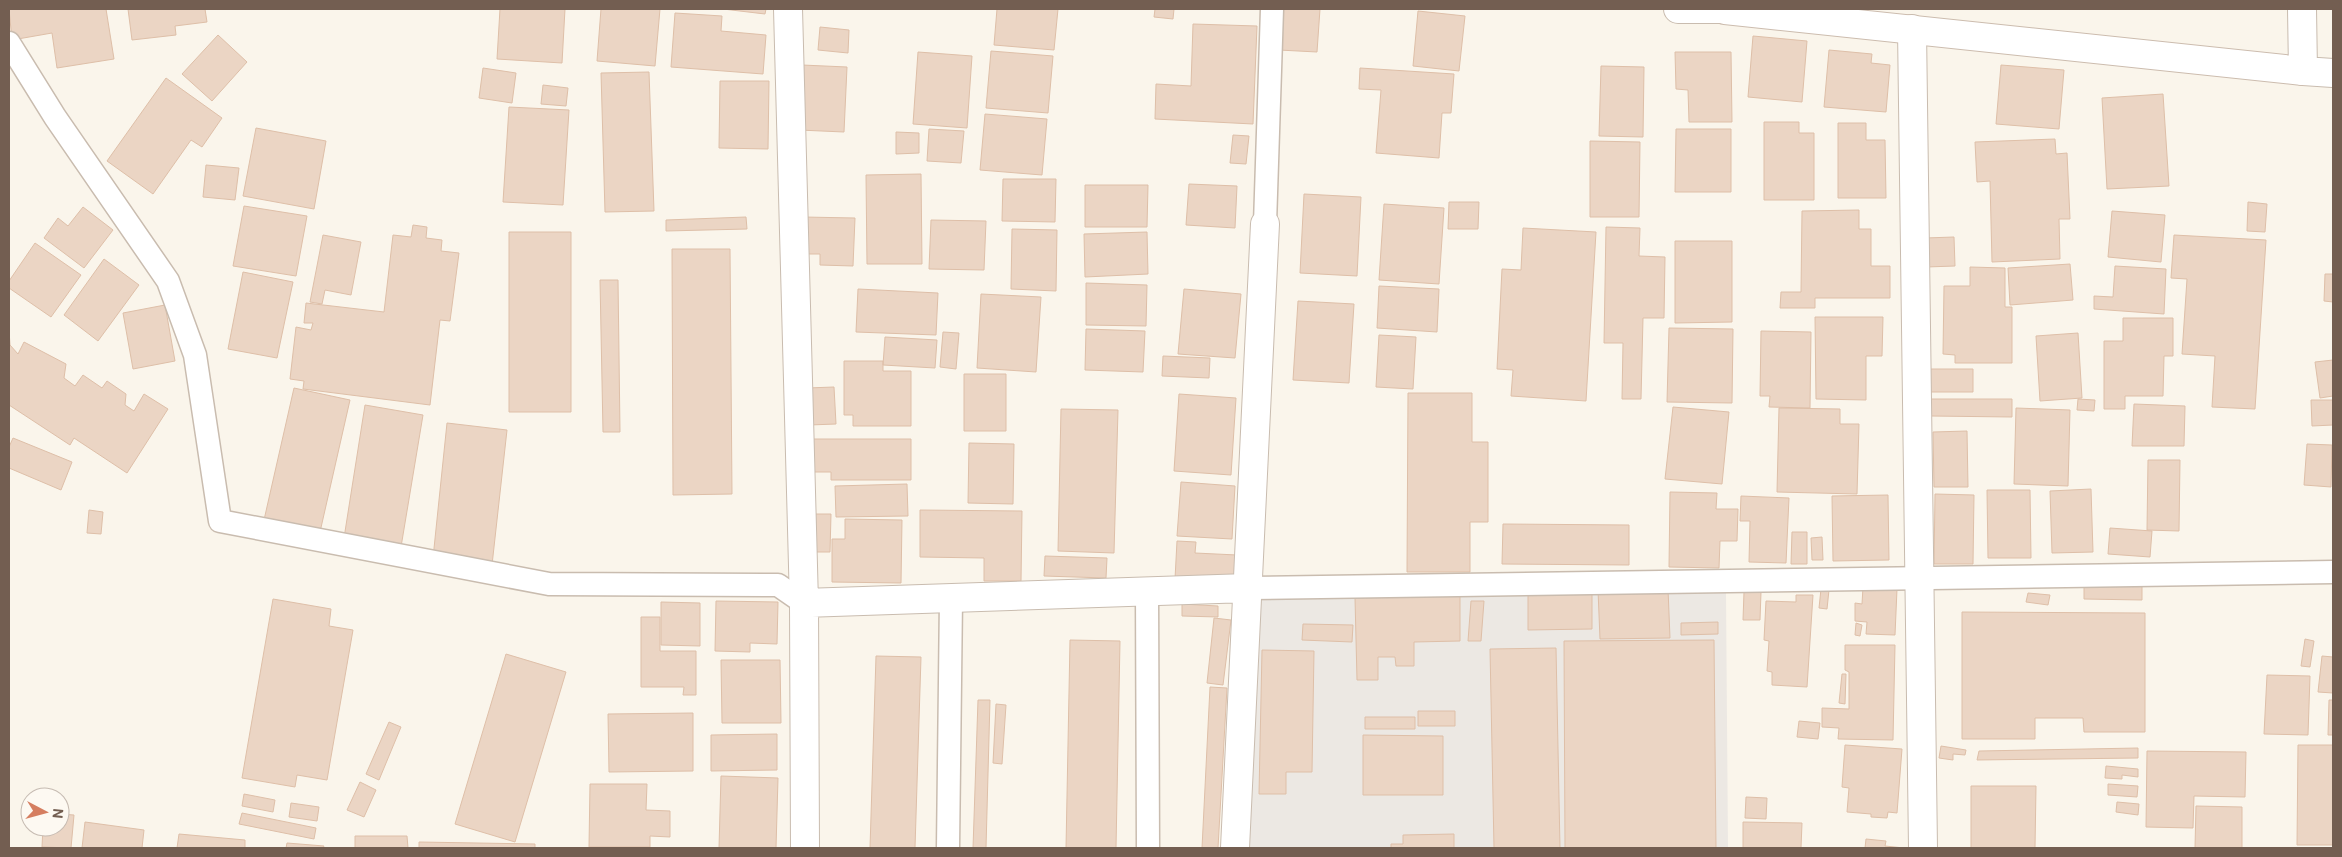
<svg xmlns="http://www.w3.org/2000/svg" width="2342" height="857" font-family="Roboto,sans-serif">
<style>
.industrial{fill:#ece8e3}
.building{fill:#ebd5c4;stroke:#debfa8}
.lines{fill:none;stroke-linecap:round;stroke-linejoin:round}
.lane-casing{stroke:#c9bcaf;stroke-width:25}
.street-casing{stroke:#c9bcaf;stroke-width:30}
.secondary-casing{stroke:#ccbcae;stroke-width:30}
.lane{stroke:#fff;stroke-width:22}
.street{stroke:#fff;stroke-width:28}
.secondary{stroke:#fff;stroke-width:28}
</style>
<rect width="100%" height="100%" fill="#faf5eb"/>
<path class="industrial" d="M1726,593L1728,848H1249L1257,594L1459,596Z"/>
<path class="building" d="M9,9H106L114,59L57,68L52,33L12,40Z
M128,9H205L207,22L175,26L176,35L132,40Z
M500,9H565L562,63L497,59Z
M601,9H660L655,66L597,61Z
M723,9H766L765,14Z
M997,9H1058L1054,50L994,45Z
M1155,9H1174L1173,19L1154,17Z
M1282,9H1320L1317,52L1279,50Z
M1418,11L1465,16L1459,71L1413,66Z
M675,13L722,16L721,31L766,35L763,74L671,67Z
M1193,24L1257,26L1253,124L1155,119L1156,84L1191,86Z
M820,27L849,30L848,53L818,50Z
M218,35L247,62L212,101L182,74Z
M1753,36L1807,41L1802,102L1748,97Z
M1829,50L1872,54L1871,63L1890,65L1886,112L1824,107Z
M991,51L1053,56L1048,113L986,108Z
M918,52L972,56L967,128L913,124Z
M1675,52H1731L1732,122H1689L1688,90L1676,89Z
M802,65L847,67L844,132L799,130Z
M2001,65L2064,70L2059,129L1996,124Z
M1601,66L1644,67L1643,137L1599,136Z
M483,68L516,73L512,103L479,98Z
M1360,68L1454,74L1451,113H1442L1439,158L1376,153L1381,90L1359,89Z
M649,72L654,211L605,212L601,73Z
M166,78L222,118L202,147L191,140L153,194L107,161Z
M720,81H769L768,149L719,148Z
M543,85L568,88L566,106L541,104Z
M2163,94L2169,186L2107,189L2102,98Z
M509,107L569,110L563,205L503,202Z
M985,114L1047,119L1042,175L980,170Z
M1764,122H1799V133H1814V200H1764Z
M1838,123H1866V140H1885L1886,198H1838Z
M256,128L326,141L314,209L243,196Z
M929,129L964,131L961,163L927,161Z
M1676,129H1731V192H1675Z
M896,132L919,133V153L896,154Z
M1233,135L1249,136L1246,164L1230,163Z
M2055,139L2056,154L2067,153L2070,219H2059L2060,259L1992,262L1990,181L1977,182L1975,142Z
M1590,141L1640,142L1639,217H1590Z
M206,165L239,168L235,200L203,197Z
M921,174L922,264H867L866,175Z
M1003,179H1056L1055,222L1002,221Z
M1189,184L1237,186L1235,228L1186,225Z
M1085,185H1148L1147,227H1085Z
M1304,194L1361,197L1357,276L1300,273Z
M1449,202H1479L1478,229H1448Z
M2248,202L2267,204L2265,232L2247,231Z
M1384,204L1444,208L1439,284L1379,280Z
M244,206L307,216L296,276L233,266Z
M83,207L113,230L84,268L44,238L58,218L68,226Z
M1859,210V229H1871V266H1890V298H1815V308H1780L1781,292H1801L1802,211Z
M2112,211L2165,215L2161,262L2108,257Z
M746,217L747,229L666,231V220Z
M803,217L855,218L853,266L820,265V254H802Z
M931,220L986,221L984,270L929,269Z
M413,225L427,227L426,238L442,240L441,251L459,253L450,321L440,320L430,405L303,389L304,381L290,379L296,327L311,330L313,323H304L306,303L384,312L393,235L411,237Z
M1606,227L1640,228L1639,256L1665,257L1664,318H1643L1641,399H1622L1623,343H1604Z
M1523,228L1596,232L1586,401L1511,396L1513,370L1497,369L1502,269L1521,270Z
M1012,229L1057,230L1056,291L1011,289Z
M509,232H571V412H509Z
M1147,232L1148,274L1085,277L1084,234Z
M323,235L361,242L351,295L325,290L322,304L310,302Z
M2174,235L2266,240L2255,409L2212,407L2215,356L2182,354L2187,279L2171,278Z
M1954,237L1955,266L1926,267L1925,238Z
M1675,241H1732V322L1675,323Z
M35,243L81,275L51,317L9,288V281Z
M672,249H730L732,494L673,495Z
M104,259L139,285L98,341L64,315Z
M2070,264L2073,300L2010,305L2008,268Z
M2115,266L2166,269L2164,314L2094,309V296L2113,297Z
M1970,267L2005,268V307H2012V363H1955V355L1943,354L1944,286H1970Z
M243,272L293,282L277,358L228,349Z
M2325,274H2333V302L2324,301Z
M600,280H618L620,432H603Z
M1086,283L1147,285L1146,326L1086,325Z
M1379,286L1439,289L1437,332L1377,328Z
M858,289L938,293L936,335L856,332Z
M1184,289L1241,294L1235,358L1178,354Z
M981,294L1041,297L1036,372L977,368Z
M1298,301L1354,304L1349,383L1293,380Z
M165,305L175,361L133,369L123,313Z
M1815,317H1883L1882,356H1866V400L1816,399Z
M2123,318H2173V356H2164L2163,396H2125V409H2104V341H2123Z
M1669,328L1733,329L1732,403L1667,402Z
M1086,329L1145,331L1143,372L1085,370Z
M9,330L10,345L18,354L24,342L66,364L64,378L75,386L83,375L102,388L107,381L126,394L125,405L134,411L144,394L168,409L127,473L74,438L70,445L9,405Z
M1761,331L1811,332L1810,408L1769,407L1770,396H1760Z
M943,332L959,333L956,369L940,367Z
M2078,333L2082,398L2040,401L2036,336Z
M1379,335L1416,337L1413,389L1376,387Z
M885,337L937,340L935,368L883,365Z
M1163,356L1210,358L1209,378L1162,376Z
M2333,360V396L2320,398L2315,362Z
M844,361H883V371H911V426H853V415H844Z
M1928,369H1973V392H1928Z
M964,374H1006V431H964Z
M834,387L836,424L809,425L807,388Z
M294,388L350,400L320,532L264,520Z
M1408,393H1472V442H1488V522H1470V572H1407Z
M1179,394L1236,398L1231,475L1174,471Z
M1930,399H2012V417L1931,416Z
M2078,399L2095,400L2094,411L2077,410Z
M2311,400H2333V425L2312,426Z
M2134,404L2185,406L2184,446H2132Z
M365,405L423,415L401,547L344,538Z
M1673,407L1729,412L1722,484L1665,479Z
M1779,408L1840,409V424H1859L1857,494L1777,492Z
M2016,408L2070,410L2068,486L2014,484Z
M1061,409L1118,410L1114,553L1058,551Z
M447,423L507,430L492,565L433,558Z
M1967,431L1968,487H1934L1933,432Z
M13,438L72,462L61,490L9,468V447Z
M810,439H911V480H831V472H810Z
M969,443L1014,444L1013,504L968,503Z
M2307,444L2332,445L2331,487L2304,485Z
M2148,460H2180L2179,531L2147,530Z
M1181,482L1235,486L1232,539L1177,536Z
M907,484L908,516L836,517L835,486Z
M2091,489L2093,552L2052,553L2050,491Z
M1987,490H2030L2031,558H1988Z
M1670,492L1717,493L1716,509H1738L1737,541H1720L1719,568L1669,567Z
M1935,494L1974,495L1973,564H1934Z
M1888,495L1889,560L1833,561L1832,496Z
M1741,496L1789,498L1786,563L1749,562L1750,521H1740Z
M89,510L103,512L101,534L87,533Z
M920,510L1022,511L1021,581H984V558L920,557Z
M809,514H831L830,552H809Z
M845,519L902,520L901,583L832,582V539H845Z
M1503,524L1629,525V565L1502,564Z
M2110,528L2152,531L2150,557L2108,554Z
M1792,532H1807V564H1791Z
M1822,537L1823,560H1812L1811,538Z
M1177,541L1196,542L1195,553L1237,555L1235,583L1175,579Z
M1045,556L1107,558L1106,578L1044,576Z
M2084,584L2142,585V600L2084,599Z
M1863,587L1897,589L1895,635L1866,634L1867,622L1855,621V603L1862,604Z
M1592,588V629L1528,630V589Z
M1668,589L1670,638L1600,639L1598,590Z
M1821,589L1829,590L1827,609L1819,608Z
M1744,592H1761L1760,620H1743Z
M2028,593L2050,595L2048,605L2026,602Z
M1796,595H1813L1807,687L1772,685V672L1767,671L1769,641L1764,640L1766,601L1796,602Z
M1460,596V641L1414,642V666H1396L1395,657H1378V680H1357L1355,598Z
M273,599L331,609L329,626L353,630L327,780L297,775L295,787L242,778Z
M716,601L778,602L777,644L750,643V652L715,651Z
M1471,601H1484L1481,641H1468Z
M661,602L700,603V646L661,645Z
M1182,604L1218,606V617L1182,616Z
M1962,612L2145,613V732H2084L2083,718H2035V739H1962Z
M641,617H660V651H696V695H683L684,687H641Z
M1214,618L1231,620L1223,685L1207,683Z
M1718,622V634L1681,635V623Z
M1856,623L1862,625L1860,636L1855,635Z
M1303,624L1353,625L1352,642L1302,640Z
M2305,639L2314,641L2310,667L2301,666Z
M1070,640L1120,641L1116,848H1066Z
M1714,640L1716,848H1565L1564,641Z
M1845,645H1895L1893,740L1838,739L1839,728L1822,727V708L1849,709V672L1845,670Z
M1556,648L1560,848H1494L1490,649Z
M1262,650L1314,651L1312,772H1286V794H1259Z
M506,654L566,672L515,842L455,824Z
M876,656L921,657L915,848H870Z
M2322,656L2333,657V693L2318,692Z
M721,660H780L781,723H722Z
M1842,674H1846L1845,704L1839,703Z
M2267,675L2310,676L2308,735L2264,734Z
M1210,687L1227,688L1218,848H1202Z
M978,700H990L986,848H973Z
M2329,700H2333V735H2328Z
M996,704L1006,705L1002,764L993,763Z
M1418,711H1455V726H1418Z
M693,713V771L609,772L608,714Z
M1365,717H1415V729H1365Z
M1799,721L1820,723L1818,739L1797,737Z
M389,722L401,727L379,780L366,774Z
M777,734V770L711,771V735Z
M1363,735L1443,736V795H1363Z
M1845,745L1902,749L1897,813L1888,812L1887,818L1871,817V814L1847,812L1849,788L1842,787Z
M2298,745H2333V845H2297Z
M1941,746L1966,750L1965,755L1953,754V760L1939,758Z
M2138,748V758L1977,760L1979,751Z
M2147,751L2246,752L2245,797L2194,796L2193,828L2146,827Z
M2106,766L2138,769V777L2122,775V779L2105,778Z
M721,776L778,778L776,848H719Z
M360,782L376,790L364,817L347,810Z
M590,784H647L646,810L670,811V837L650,836V847H589Z
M2108,784L2138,786L2137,797L2108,795Z
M1971,786H2036L2035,848H1971Z
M244,794L275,800L273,812L242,806Z
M1746,797L1767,798L1766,819L1745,818Z
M2117,802L2139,804L2138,815L2116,812Z
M291,803L319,807L317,821L289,817Z
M2196,806L2242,807V848H2195Z
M242,813L316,828L314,839L239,824Z
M60,814L74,815L71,848L42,847L43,827H60Z
M85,822L144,830L142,848H82Z
M1743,822L1802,823L1801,848H1743Z
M179,834L245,840V848H177Z
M1454,834V848H1391V844H1403V835Z
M355,836H407L408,848H355Z
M1866,839L1886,841L1885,846L1904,848H1865Z
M419,842L535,844V848H419Z
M287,843L324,846L323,848H286Z"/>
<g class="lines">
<g class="lane-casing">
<path id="lane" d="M9,43L55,117L168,281L195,355L220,521L549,584L778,585L804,603
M1265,224L1272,9
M1248,588L2333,572
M1147,591L1148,848
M948,848L951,598"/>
</g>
<g class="street-casing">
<path id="street" d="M788,9L804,603L805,848
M1678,9H1725
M2302,9L2303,71L2333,73
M1912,29L1923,848
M804,603L1248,588
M1235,848L1265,224"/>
</g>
<g class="secondary-casing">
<path id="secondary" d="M1725,10L2303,71"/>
</g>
<use href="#lane" class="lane"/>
<use href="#street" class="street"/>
<use href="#secondary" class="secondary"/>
</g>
<rect width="2342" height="857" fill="none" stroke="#735e51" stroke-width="20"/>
<g transform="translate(45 812) rotate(96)"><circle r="24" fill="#fdf9f2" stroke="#c6bbb2"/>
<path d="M0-4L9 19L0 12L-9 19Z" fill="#d57e60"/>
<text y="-8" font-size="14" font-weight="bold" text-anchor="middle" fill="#735e51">N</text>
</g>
</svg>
